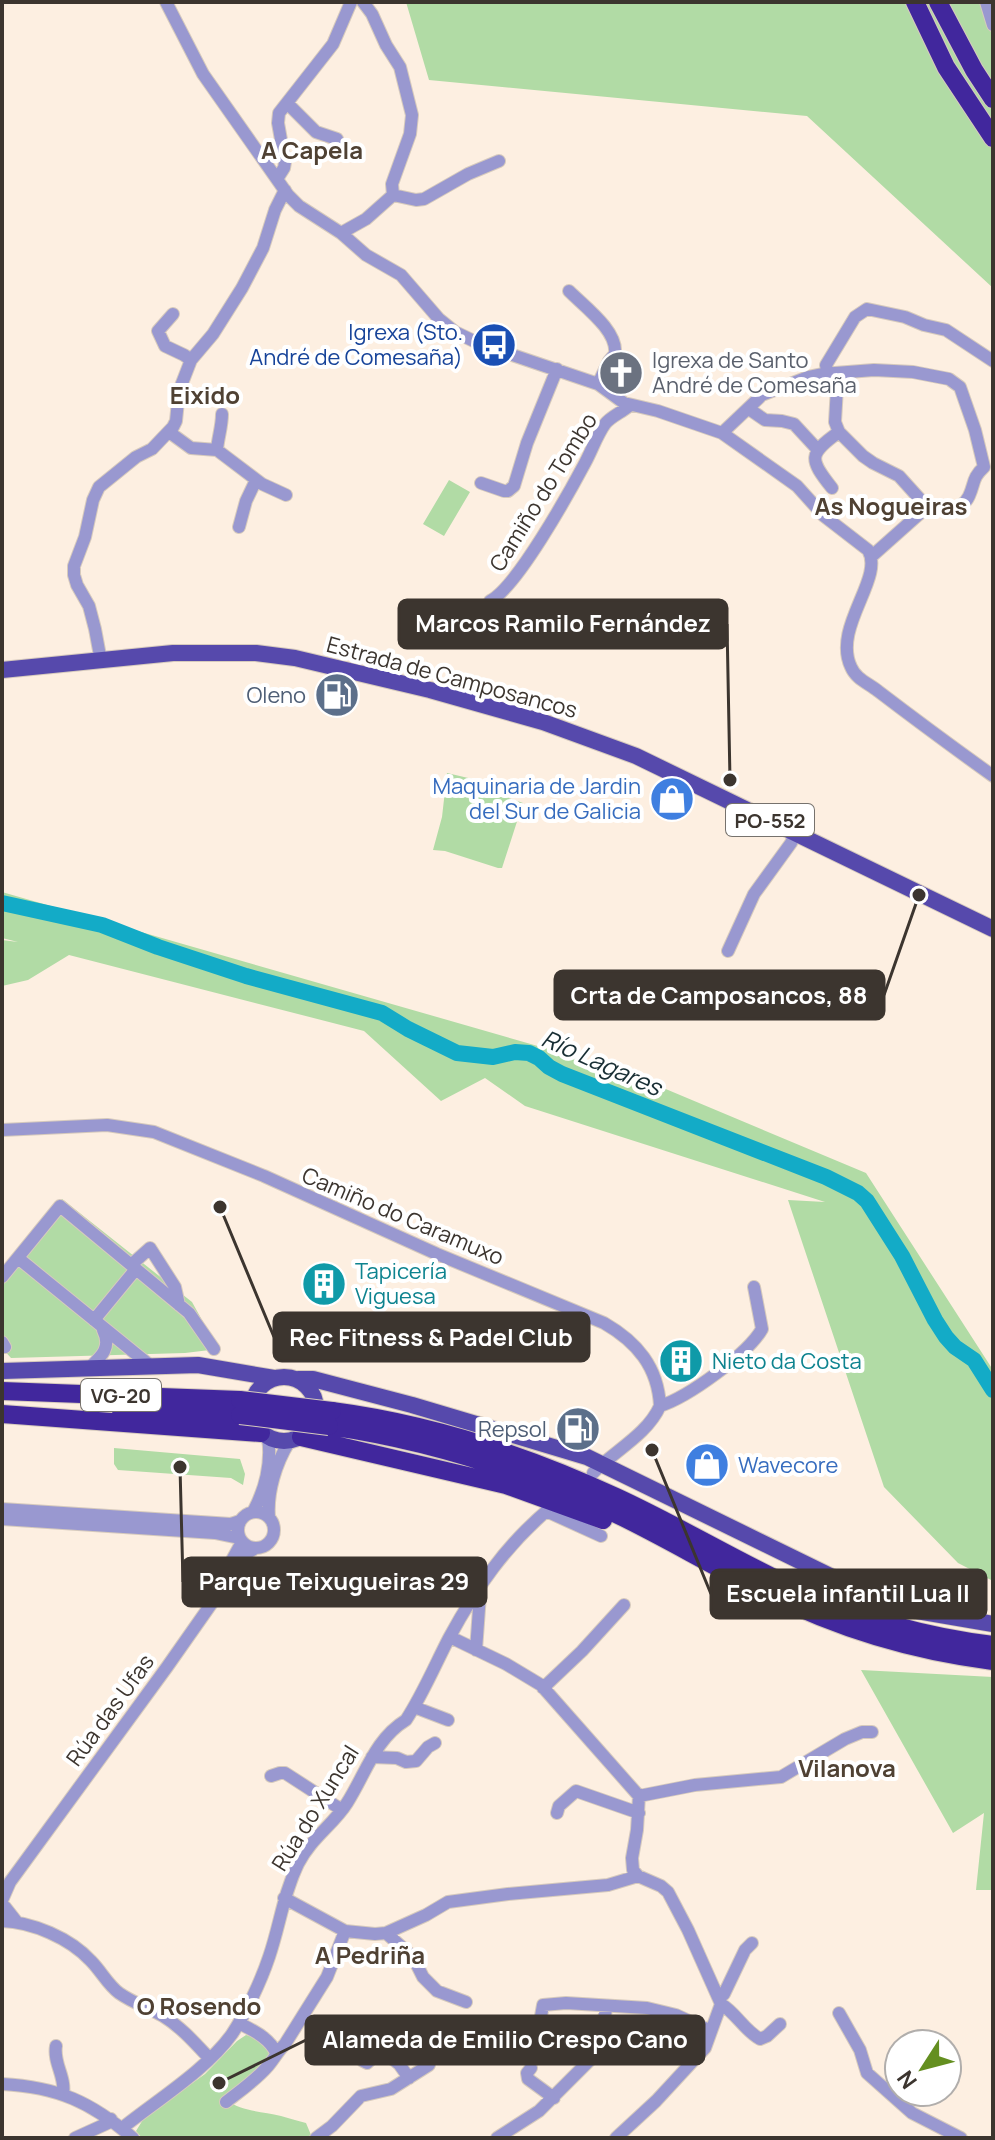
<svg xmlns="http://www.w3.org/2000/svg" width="995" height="2140" font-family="Manrope,sans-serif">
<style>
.green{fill:#b1dba5}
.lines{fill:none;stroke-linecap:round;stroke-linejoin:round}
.river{stroke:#13abc7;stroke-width:16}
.minor-casing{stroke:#d6cabd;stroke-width:14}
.major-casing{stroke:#d6cabd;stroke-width:18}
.highway-casing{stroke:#d6cabd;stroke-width:20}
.minor{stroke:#9998d0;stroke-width:12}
.major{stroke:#5649ac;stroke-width:16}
.highway{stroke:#41279d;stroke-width:18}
.highway-bridge-casing{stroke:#d6cabd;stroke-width:20;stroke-linecap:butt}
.highway-bridge{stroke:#41279d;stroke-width:18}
.labels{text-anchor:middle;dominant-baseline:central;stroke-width:8;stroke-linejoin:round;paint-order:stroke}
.shield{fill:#fff;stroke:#76726d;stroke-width:2}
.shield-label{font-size:20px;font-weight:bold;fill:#3c352f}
.transit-label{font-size:22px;fill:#164399;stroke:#fff;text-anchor:end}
.worship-label{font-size:22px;fill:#5b616d;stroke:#fff;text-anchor:start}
.street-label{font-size:22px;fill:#3c352f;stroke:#fff}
.service-label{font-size:22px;fill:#4e5e75;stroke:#fff;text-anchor:end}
.shop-label{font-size:22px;fill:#366cbe;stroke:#fff;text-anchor:end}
.culture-label{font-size:22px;fill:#0d838f;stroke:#fff;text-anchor:start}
.neighbourhood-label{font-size:24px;font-weight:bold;fill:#4f4133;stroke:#fff}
.water-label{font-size:24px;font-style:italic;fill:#182e34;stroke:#fff}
.leader{fill:none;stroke:#3c352f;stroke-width:3}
.callout-dot{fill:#3c352f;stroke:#fff;stroke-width:3}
.callout{fill:#3c352f;stroke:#3c352f;stroke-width:3}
.callout-label{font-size:24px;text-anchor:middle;font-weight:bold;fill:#fff}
</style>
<rect width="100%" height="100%" fill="#fdefe1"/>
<path class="green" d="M406,2H993V288L807,116L429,80Z
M449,480L470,492L444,536L423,524Z
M447,773L498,785L495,793L523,803L502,868H498L445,851L433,850L442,817Z
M2,892L618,1069L866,1173L993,1370V1581L958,1563L884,1487L788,1200L825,1202L525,1106L485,1078L441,1101L364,1031L69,955L28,980L2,986V940L18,942L2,938Z
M62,1199L192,1302L218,1349L185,1353L11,1358L2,1348V1270Z
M114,1448L240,1459L245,1474L243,1485L231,1478L118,1470L114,1464Z
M861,1670L993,1677V1890H976L984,1813L953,1833Z
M246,2035L254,2037L270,2049L271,2056L268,2061L225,2099C242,2112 261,2111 281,2116C289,2118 297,2121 306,2123L311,2135L306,2138H142L136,2131L144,2118L205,2074L237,2041Z"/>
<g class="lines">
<path class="river" d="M2,903L102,925L158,947L246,976L382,1013L408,1029L457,1053L493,1057L515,1052L529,1053L539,1058L549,1067L562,1074L826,1177L858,1193L867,1201L902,1256L935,1320L946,1337L955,1347L974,1360L993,1390"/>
<g class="minor-casing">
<path id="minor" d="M166,2L203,74L288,195L299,206L341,233L366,255L401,275L439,319L455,332L480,344L598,384L624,403L658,411L722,433L797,486L824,516L868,550C885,578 832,627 851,667C856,679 868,683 878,691C916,720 954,748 993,776
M363,2L372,14L386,45L400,67L412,115L410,134L392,184L393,195
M986,2L993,25
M287,103L316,132L337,139
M277,179L284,168L285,162L278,123L279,113L333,44L351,2
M341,233L366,219L393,195L416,200L424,199L468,174L499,161
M569,291C585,307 618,331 615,354L609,361L598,384
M173,314L158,331L165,346L184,355L191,360
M749,409L765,420L782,421L794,424L818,450
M169,432L191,448L217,450L262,484L286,495
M722,433L762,395L808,377L822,374L874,370L913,372L949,379L960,387L975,430L984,467
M217,450C218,437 222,427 222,414
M481,483L504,491H508L514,486L527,443L557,369
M832,488C809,459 808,454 839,432
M927,507L899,476L873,463L863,456L839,432L835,422L837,387L833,377L827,371L826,365L855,317L867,309L905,317L924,325L946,330L993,361
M239,527L246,501L256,480
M872,556L927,507C941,510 962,512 969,496C975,483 972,478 984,467
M490,601C517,587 569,493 585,463C592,450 597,435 605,424C611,416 623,412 630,405
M101,661L95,629L89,606L77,585L74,575V566L85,537L93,500L99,487L136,457L152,449L173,427L176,421L179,391L191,360L213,334L242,288L263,248L275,210L285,190
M728,951L754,894L791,843L796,832
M2,1130L107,1125L154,1132L264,1176L437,1254L604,1323C637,1342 658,1367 660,1406C647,1435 614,1451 593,1473
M18,1258L152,1367
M131,1265L150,1248L175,1287L179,1305
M2,1277L60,1206L189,1313L214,1349
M94,1320L136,1269
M2,1342L5,1347
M88,1369C101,1357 112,1348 103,1330
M660,1406C688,1397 748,1354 762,1329L754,1287
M2,1509L231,1524L240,1521
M546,1511L601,1536
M238 1530a18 18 0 1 1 36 0a18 18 0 1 1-36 0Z
M253,1512C265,1490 272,1463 268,1438
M269,1517C267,1492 276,1463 289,1442
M2,1519L215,1533L239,1538
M226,1571L242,1542
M450,1637L506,1664L541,1685L639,1796L637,1830L632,1858L633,1870L638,1876L661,1886L668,1892L688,1930L721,2004L705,2048L656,2101L616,2138
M476,1650L480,1595
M543,1688L582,1651L624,1605
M414,1707L448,1720
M372,1757L397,1758L406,1762L416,1761L428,1747L435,1743
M271,1776L280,1773H285L342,1810
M639,1796L695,1785L781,1777L845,1739L862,1732H872
M557,1813L559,1806L576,1791L639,1813
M3,1898L10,1882L167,1667L240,1563L249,1552L254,1549
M284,1898L345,1931L375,1934L386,1933L426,1915L448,1902L508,1894L608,1885L638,1876
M5,1907L16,1921
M2,1921C32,1922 70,1938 91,1961C101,1971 108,1985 119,1993C133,2003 149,2008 163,2016C181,2027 195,2043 209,2058
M386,1933L413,1957L423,1977L437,1991L466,2002
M719,1998L724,1994L745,1950L752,1943
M721,2004C736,2013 744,2030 760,2039L767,2036L780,2024
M839,2013L860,2050L867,2073L912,2113L961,2138
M239,2023C252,2030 270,2038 276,2053
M538,2033L543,2005L566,2003L647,2008L676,2015L711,2031
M56,2046C53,2063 66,2077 63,2094
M363,2061L367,2063L380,2051H383L399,2064L409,2078
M531,2068L527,2073L528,2079L554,2098
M2,2084C58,2087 91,2102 133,2138
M226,2102C240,2091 256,2080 268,2066C274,2059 278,2051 285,2044L327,1977L345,1931
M123,2129L126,2125C159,2099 208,2068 232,2034C246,2013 261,1981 269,1957C280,1925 283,1895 298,1864C311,1838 334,1824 347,1803C366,1773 375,1739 406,1720C423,1694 435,1665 449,1638C476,1588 506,1545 550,1508
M75,2138L108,2123L111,2119
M316,2138L332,2126L361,2096L391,2089L429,2065
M497,2138L539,2111L590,2060L596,2051L607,2006"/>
</g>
<g class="major-casing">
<path id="major" d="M2,670L173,653H256L295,658L430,690L543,722L636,756L993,929
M2,1371L198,1365L274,1378
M252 1409a32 32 0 1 1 64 0a32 32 0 1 1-64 0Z
M298,1379H313L412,1405L587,1457L863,1592L917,1611L993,1624"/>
</g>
<g class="highway-casing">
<path id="highway" d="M915,2L946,67L993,138
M938,2L974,70L993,99
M2,1391L240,1400
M121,1411L240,1415
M332,1411C431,1424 526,1455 616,1497C679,1526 738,1562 801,1591C862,1619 926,1637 993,1645
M2,1414L261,1433
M329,1426C427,1440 522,1470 612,1512C665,1537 715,1568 768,1593C839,1629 914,1651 993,1661
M301,1437L506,1485L603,1520"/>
</g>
<use href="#minor" class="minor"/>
<use href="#major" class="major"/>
<use href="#highway" class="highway"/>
<g class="highway-bridge-casing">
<path id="highway-bridge" d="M240,1400L332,1411
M240,1415L329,1426"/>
</g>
<use href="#highway-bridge" class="highway-bridge"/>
</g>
<defs>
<g id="bus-disc" transform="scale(2.3)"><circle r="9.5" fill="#1a4fb4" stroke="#fff"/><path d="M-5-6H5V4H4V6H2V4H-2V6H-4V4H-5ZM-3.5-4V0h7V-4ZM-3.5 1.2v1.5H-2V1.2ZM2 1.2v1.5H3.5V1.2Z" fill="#fff"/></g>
<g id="church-disc" transform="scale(2.3)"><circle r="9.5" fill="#6b7280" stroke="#fff"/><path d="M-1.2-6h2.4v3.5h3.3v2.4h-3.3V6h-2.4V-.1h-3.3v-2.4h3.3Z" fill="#fff"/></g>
<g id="fuel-disc" transform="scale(2.3)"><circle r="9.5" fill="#5c6f8a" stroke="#fff"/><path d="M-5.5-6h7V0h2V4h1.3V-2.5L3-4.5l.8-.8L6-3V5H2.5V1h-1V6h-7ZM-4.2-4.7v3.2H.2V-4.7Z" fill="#fff"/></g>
<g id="shop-disc" transform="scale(2.3)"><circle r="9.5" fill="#3f7fe0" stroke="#fff"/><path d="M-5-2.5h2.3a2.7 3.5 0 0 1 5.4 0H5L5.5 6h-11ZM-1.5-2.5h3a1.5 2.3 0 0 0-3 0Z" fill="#fff"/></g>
<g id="building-disc" transform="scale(2.3)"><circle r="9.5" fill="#0f9aa8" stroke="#fff"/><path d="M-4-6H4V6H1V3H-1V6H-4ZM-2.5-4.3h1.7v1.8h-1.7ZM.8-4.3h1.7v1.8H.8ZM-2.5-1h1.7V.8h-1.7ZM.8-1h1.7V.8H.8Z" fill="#fff"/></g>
</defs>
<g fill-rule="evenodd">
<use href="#bus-disc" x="494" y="345"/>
<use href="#church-disc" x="621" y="373"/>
<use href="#fuel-disc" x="337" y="695"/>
<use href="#shop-disc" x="672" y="799"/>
<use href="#building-disc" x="324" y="1284"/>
<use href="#building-disc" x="681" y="1361"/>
<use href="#fuel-disc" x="578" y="1429"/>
<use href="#shop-disc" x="707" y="1465"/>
</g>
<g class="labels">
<g class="shield">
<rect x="726" y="804" width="88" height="32" rx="6"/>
<rect x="81" y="1379" width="80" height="32" rx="6"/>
</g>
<g class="shield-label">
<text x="770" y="820">PO-552</text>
<text x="121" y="1395">VG-20</text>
</g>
<g class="transit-label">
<text x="463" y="332">Igrexa (Sto.<tspan x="463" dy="25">André de Comesaña)</tspan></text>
</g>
<g class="worship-label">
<text x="652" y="360">Igrexa de Santo<tspan x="652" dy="25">André de Comesaña</tspan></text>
</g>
<g class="street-label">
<text transform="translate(543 492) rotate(-58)">Camiño do Tombo</text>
<text transform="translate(452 677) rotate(15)">Estrada de Camposancos</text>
<text transform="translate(403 1216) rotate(23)">Camiño do Caramuxo</text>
<text transform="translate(110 1710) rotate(-54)">Rúa das Ufas</text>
<text transform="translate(315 1808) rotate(-58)">Rúa do Xuncal</text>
</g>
<g class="service-label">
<text x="306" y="695">Oleno</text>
<text x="547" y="1429">Repsol</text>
</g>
<g class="shop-label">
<text x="641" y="786">Maquinaria de Jardin<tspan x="641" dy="25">del Sur de Galicia</tspan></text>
<text x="738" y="1465" text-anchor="start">Wavecore</text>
</g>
<g class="culture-label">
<text x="355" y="1271">Tapicería<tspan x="355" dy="25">Viguesa</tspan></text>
<text x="712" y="1361">Nieto da Costa</text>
</g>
<g class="neighbourhood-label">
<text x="312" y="149">A Capela</text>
<text x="205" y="394">Eixido</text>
<text x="891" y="505">As Nogueiras</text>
<text x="847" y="1767">Vilanova</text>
<text x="370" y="1954">A Pedriña</text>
<text x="199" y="2005">O Rosendo</text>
</g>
<g class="water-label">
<text transform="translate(602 1062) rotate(24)">Río Lagares</text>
</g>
</g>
<path class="leader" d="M730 780L727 624M919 895L884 995M220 1207L274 1337M180 1467L183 1582M652 1450L711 1594M219 2083L306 2040"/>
<g class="callout-dot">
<circle cx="730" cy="780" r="8"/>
<circle cx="919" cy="895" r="8"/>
<circle cx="220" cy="1207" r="8"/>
<circle cx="180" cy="1467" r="8"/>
<circle cx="652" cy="1450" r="8"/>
<circle cx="219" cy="2083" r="8"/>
</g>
<g class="callout">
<rect x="399" y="600" width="328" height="48" rx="8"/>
<rect x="555" y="971" width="329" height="48" rx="8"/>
<rect x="274" y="1313" width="315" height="48" rx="8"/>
<rect x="183" y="1558" width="303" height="48" rx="8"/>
<rect x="711" y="1570" width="275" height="48" rx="8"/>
<rect x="306" y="2016" width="398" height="48" rx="8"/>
</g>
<g class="callout-label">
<text x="563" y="632">Marcos Ramilo Fernández</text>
<text x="719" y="1004">Crta de Camposancos, 88</text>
<text x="431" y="1346">Rec Fitness &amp; Padel Club</text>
<text x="334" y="1590">Parque Teixugueiras 29</text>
<text x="848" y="1602">Escuela infantil Lua II</text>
<text x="505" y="2048">Alameda de Emilio Crespo Cano</text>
</g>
<rect width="995" height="2140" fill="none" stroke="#3c352f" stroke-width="8"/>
<g transform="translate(923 2068) rotate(234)"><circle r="38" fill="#ffffff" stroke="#b1aeac" stroke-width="2"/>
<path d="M0-6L14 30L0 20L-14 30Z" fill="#648f20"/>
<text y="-12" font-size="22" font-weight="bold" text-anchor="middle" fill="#3c352f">N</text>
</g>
</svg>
